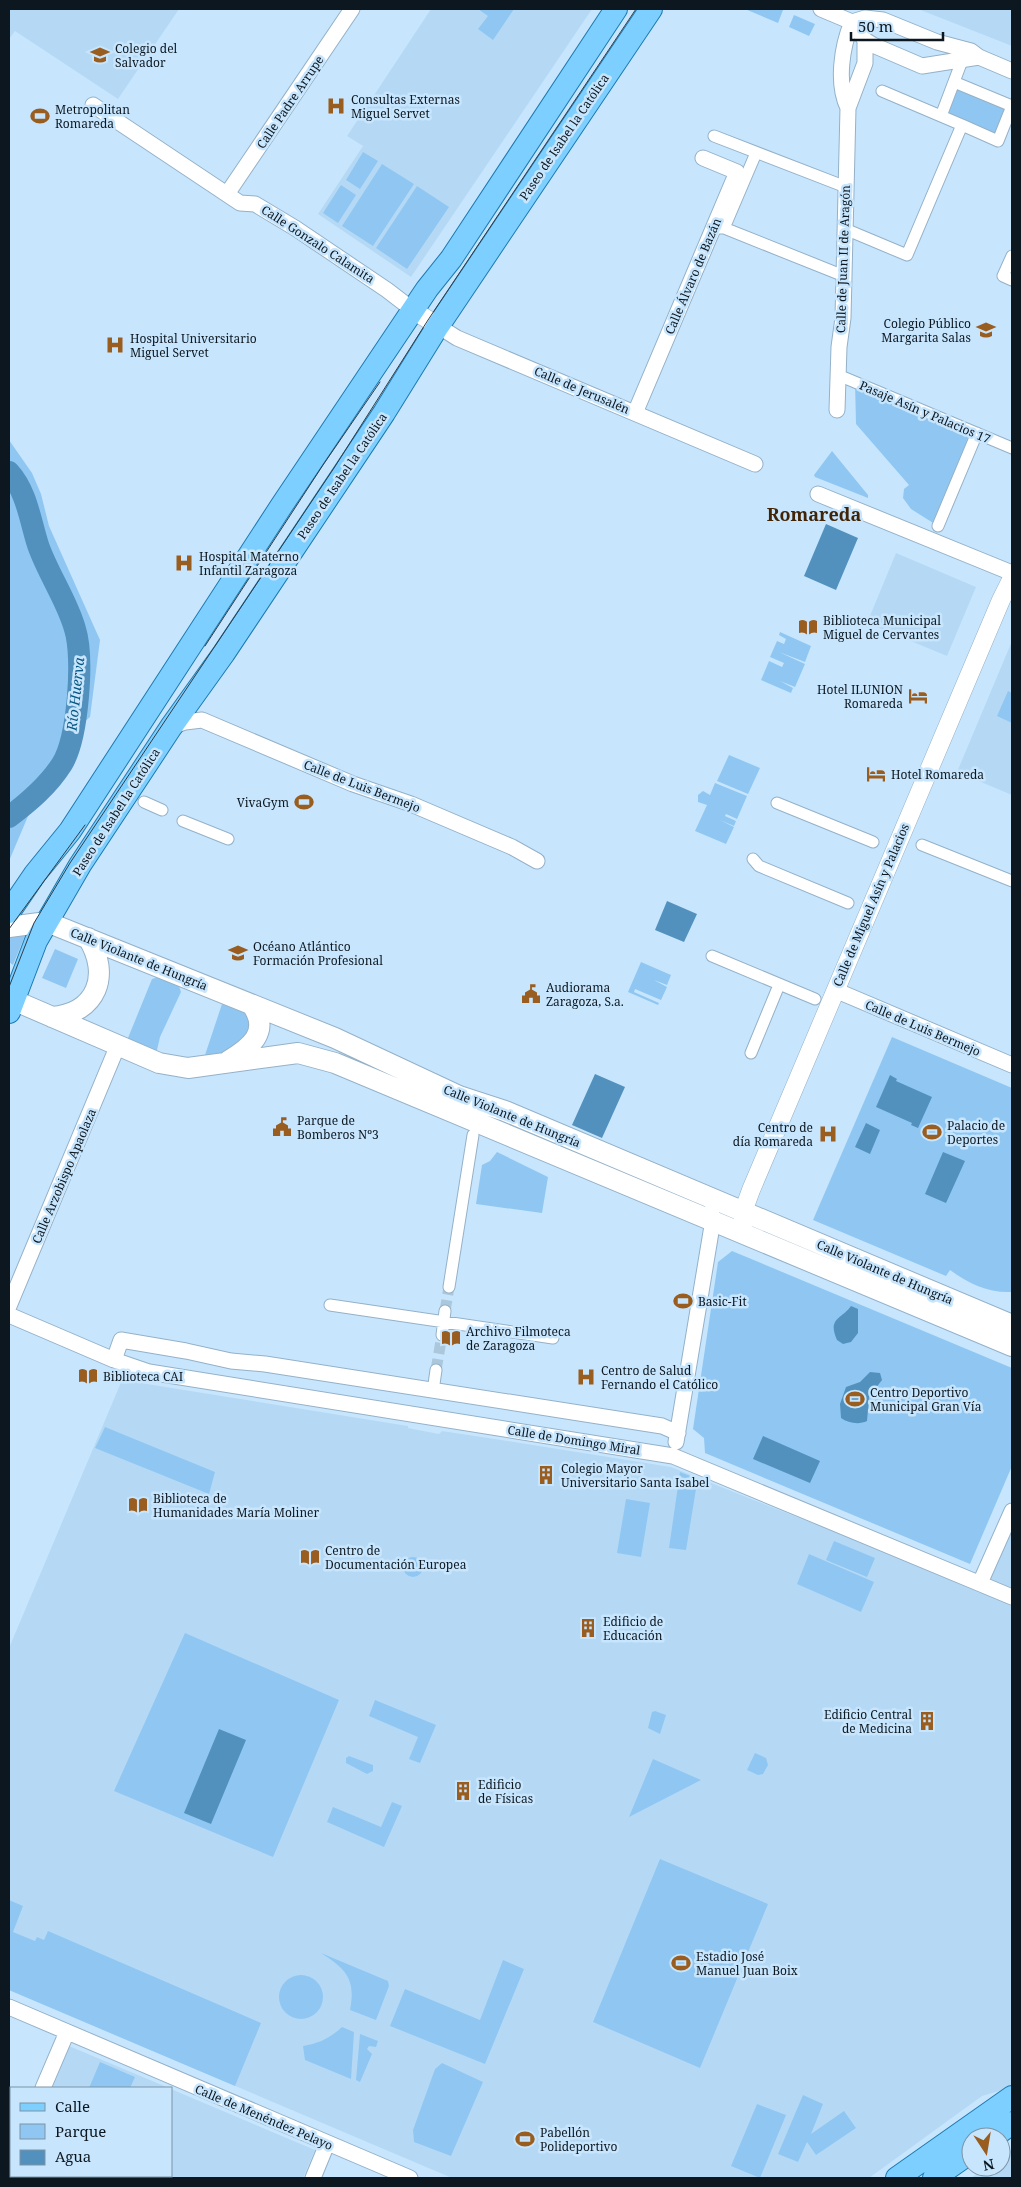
<svg xmlns="http://www.w3.org/2000/svg" width="1021" height="2187" font-family="'Noto Serif',serif">
<style>
.built{fill:#b5d9f5}
.green{fill:#8fc7f2}
.water{fill:#5291be}
.lines{fill:none;stroke-linecap:round;stroke-linejoin:round}
.river{stroke:#5291be;stroke-width:22}
.pedestrian-tunnel{stroke:#abc7dc;stroke-width:11;stroke-dasharray:11 5.5;stroke-linecap:butt}
.pedestrian-casing{stroke:#94b1c8;stroke-width:13}
.minor-casing{stroke:#94b1c8;stroke-width:17}
.tertiary-casing{stroke:#94b1c8;stroke-width:19}
.secondary-casing{stroke:#94b1c8;stroke-width:22}
.primary-casing{stroke:#1d7ab1;stroke-width:24}
.pedestrian{stroke:#fff;stroke-width:11}
.minor{stroke:#fff;stroke-width:15}
.tertiary{stroke:#fff;stroke-width:18}
.secondary{stroke:#fff;stroke-width:20}
.primary{stroke:#7ccfff;stroke-width:22}
.tram{stroke:#303e4a;stroke-width:1}
.labels{text-anchor:middle;dominant-baseline:central;stroke-width:5;stroke-linejoin:round;paint-order:stroke}
.poi-label{font-size:12px;fill:#0d1720;stroke:#c7e6fd;text-anchor:start}
.street-label{font-size:12px;fill:#0d1720;stroke:#c7e6fd}
.water-label{font-size:14px;font-style:italic;fill:#065682;stroke:#c7e6fd}
.district-label{font-size:18px;font-weight:bold;fill:#412406;stroke:#c7e6fd}
</style>
<rect width="100%" height="100%" fill="#c7e6fd"/>
<path class="built" d="M9,9H179L118,99L15,31L9,39Z
M431,9H592L411,277L318,214L363,146L347,136Z
M918,9H1012V46Z
M896,553L976,587L947,656L867,623Z
M1012,641V795L957,772Z
M122,1380L408,1426V1428L439,1434L442,1431L508,1441L671,1467L890,1554L980,1593L1012,1523V2085L1006,2089L982,2096L869,2178H452L9,1990V1648Z
M69,2046L169,2088H51Z
M171,2089L315,2150L303,2178H134L128,2176H171Z
M1012,2149V2178H971L987,2167H1001V2157Z"/>
<path class="green" d="M478,9H514L493,40L478,29L488,16Z
M745,9H780L783,10L778,23Z
M794,15L815,24L809,36L789,27Z
M955,85L1009,108L999,139L942,115Z
M363,152L378,161L360,189L346,180Z
M382,164L414,184L373,246L342,226Z
M341,185L356,195L338,223L323,213Z
M417,186L449,207L407,269L376,248Z
M855,382L973,435L938,526L911,509L903,498L904,489L909,485L856,424Z
M9,440L32,473L41,494L49,526L100,640L90,717L72,732L63,762L37,795L9,861Z
M832,451L868,495V498L815,477L814,475Z
M780,632L811,646L805,662L779,652L805,664L795,687L780,681L793,688L791,693L761,680L769,661L782,667L784,663L770,657L777,641L784,644L786,639L779,635Z
M1008,691L1012,693V723L997,716Z
M729,755L760,768L748,794L717,781Z
M715,783L747,796L737,819L726,814L725,816L736,821L734,826L720,820L734,827L726,844L695,831L707,805L698,802V795L703,791L710,795Z
M27,931L13,965L9,962V934Z
M55,949L78,959L66,988L42,978Z
M641,962L671,975L667,985L654,980L667,987L661,1000L635,989L634,992L659,1003L658,1005L628,992Z
M158,977L179,986L181,992L160,1037L157,1050L154,1051L128,1041V1038L152,979Z
M222,1004L250,1015L252,1027L234,1053L204,1058Z
M892,1037L1012,1088V1292C988,1293 969,1284 950,1270L946,1276L813,1220Z
M497,1152L548,1177L542,1213L476,1204L482,1165L490,1161Z
M732,1251L1012,1368V1466L970,1564L705,1453L704,1438L693,1429L718,1262Z
M105,1427L215,1472L209,1494L95,1448Z
M680,1472L708,1483L707,1487L697,1483L686,1550L669,1548Z
M626,1499L650,1503L641,1557L617,1553Z
M834,1541L875,1558L867,1577L826,1560Z
M809,1554L874,1582L861,1612L797,1584Z
M403 1567a10 10 0 1 1 20 0a10 10 0 1 1-20 0Z
M185,1633L339,1700L273,1857L114,1791Z
M375,1700L436,1725L420,1763L409,1759L418,1737L369,1716Z
M655,1711L666,1715L660,1734L648,1728L652,1712Z
M755,1753L766,1758L768,1765L763,1774L758,1775L747,1770Z
M349,1756L373,1765V1771L367,1774L346,1763V1758Z
M653,1759L701,1780L629,1817Z
M392,1802L402,1806L384,1847L327,1822L333,1807L381,1827Z
M660,1859L768,1904L700,2068L593,2022Z
M9,1900L23,1906L13,1932L35,1941L37,1937L44,1940L48,1931L261,2023L235,2086L9,1990Z
M321,1953L388,1981L389,1986L376,2020L350,2010C356,1979 346,1969 321,1953Z
M503,1960L524,1969L485,2064L390,2026L405,1989L480,2020Z
M279 1997a22 22 0 1 1 44 0a22 22 0 1 1-44 0Z
M342,2027L354,2032L351,2079L305,2060L303,2046C319,2043 329,2039 342,2027Z
M360,2034L378,2041L376,2047L369,2046L367,2049L372,2054L360,2082L356,2080Z
M100,2062L135,2077L130,2088H89Z
M442,2063L483,2082L451,2156L414,2142L413,2130L435,2069Z
M803,2095L823,2104L811,2134L844,2111L856,2128L816,2155L807,2142L798,2162L778,2154Z
M757,2104L786,2115L760,2178L731,2166Z"/>
<path class="water" d="M826,524L858,538L836,590L804,576Z
M667,901L697,914L684,942L655,930Z
M595,1074L625,1087L602,1138L572,1125Z
M890,1075L897,1079L896,1081L932,1097L918,1128L911,1125L912,1123L876,1107Z
M866,1123L880,1130L870,1154L855,1147Z
M943,1152L965,1161L946,1203L925,1194Z
M851,1306L858,1309V1333L851,1342L843,1344L837,1340C827,1318 842,1319 851,1306Z
M870,1372L880,1373L882,1380L869,1397L867,1421C859,1425 848,1423 841,1418L840,1404L846,1387L860,1382Z
M763,1436L820,1461L810,1483L753,1459Z
M219,1729L246,1740L211,1824L184,1813Z"/>
<g class="lines">
<path class="river" d="M9,472C27,492 30,520 38,545C48,574 67,600 75,629C84,658 78,738 62,764C48,786 29,802 9,817"/>
<path class="pedestrian-tunnel" d="M445,1311L449,1287
M436,1370L442,1335"/>
<g class="pedestrian-casing">
<path id="pedestrian" d="M954,82L1012,106
M941,116L963,58
M962,125L998,141L1012,106
M714,136L846,187
M713,228H724L844,276
M724,228L756,153
M845,229L907,255L962,125L882,91
M1012,256L1003,276L1012,280
M838,375L1012,448
M938,526L977,433
M144,802L162,810
M777,803L873,842
M183,821L228,839
M922,845L1012,881
M753,859L759,866L848,903
M712,956L815,999
M751,1053L779,985
M449,1287L473,1135
M330,1305L553,1338
M442,1335L445,1311
M433,1391L436,1370"/>
</g>
<g class="minor-casing">
<path id="minor" d="M821,9L852,22L865,40L873,45L922,66L979,57
M852,22L865,18L883,20L937,42L971,51L979,57L1012,71
M93,105L240,203L255,204L295,228L387,290L413,310
M848,108C836,83 842,46 852,22
M227,194L352,9
M438,326L457,338L755,464
M837,410L839,347L843,318L848,108L865,63V40
M635,413L737,172L703,158
M818,494L1012,573
M171,727L185,722L202,720L353,784L411,804L512,847L537,861
M835,990L1012,1065
M9,1306L118,1045
M9,1315L114,1360L149,1372L673,1456L1012,1597
M114,1360L121,1340L186,1351L231,1361L265,1364L662,1426L678,1433
M676,1442L713,1220L711,1211
M980,1583L1012,1511
M9,2007L410,2178
M43,2088L67,2032
M9,2165L11,2159
M62,2178L63,2176
M313,2178L327,2144"/>
</g>
<g class="tertiary-casing">
<path id="tertiary" d="M413,310L438,326
M743,1225V1212L751,1190L1001,600L1012,578"/>
</g>
<g class="secondary-casing">
<path id="secondary" d="M9,927L47,922L335,1038L459,1096L505,1111L1012,1325
M13,1000L159,1063L188,1068L298,1053L335,1063L1012,1346
M52,1017C97,1013 111,975 88,938
M228,1061C250,1048 271,1032 252,1005"/>
</g>
<g class="primary-casing">
<path id="primary" d="M9,912L35,874L70,831L282,505L427,289L451,259L616,9
M9,1012L36,941L80,865L171,727L224,653L384,413L438,326L651,9
M993,2137L1012,2123
M9,2145L11,2146
M83,2176L89,2178
M897,2178L1012,2097
M934,2178L971,2152"/>
</g>
<use href="#pedestrian" class="pedestrian"/>
<use href="#minor" class="minor"/>
<use href="#tertiary" class="tertiary"/>
<use href="#secondary" class="secondary"/>
<use href="#primary" class="primary"/>
<path class="tram" d="M205,646L323,465L380,382
M9,929L85,825
M9,987L34,923L70,863L334,468L428,320L636,9"/>
</g>
<defs>
<g id="school-bare" transform="scale(1.5)"><path d="M0-5L7-2L0 1L-7-2ZM-4 1L0 2.5L4 1V4Q0 6-4 4Z" fill="#9a5d20" stroke="#c7e6fd" stroke-width="2.5" paint-order="stroke"/></g>
<g id="hospital-bare" transform="scale(1.5)"><path d="M-5-5h3v3.5h4V-5h3V5h-3V1.5h-4V5h-3Z" fill="#9a5d20" stroke="#c7e6fd" stroke-width="2.5" paint-order="stroke"/></g>
<g id="stadium-bare" transform="scale(1.5)"><path d="M0-5a6.5 5 0 1 0 0 10a6.5 5 0 1 0 0-10ZM-3.5-1.8h7v3.6h-7Z" fill="#9a5d20" stroke="#c7e6fd" stroke-width="2.5" paint-order="stroke"/></g>
<g id="library-bare" transform="scale(1.5)"><path d="M-6-4Q-3-5.5-.7-3.5V5Q-3 3-6 4ZM6-4Q3-5.5 .7-3.5V5Q3 3 6 4Z" fill="#9a5d20" stroke="#c7e6fd" stroke-width="2.5" paint-order="stroke"/></g>
<g id="hotel-bare" transform="scale(1.5)"><path d="M-6-4.5h1.5V1H6V5H4.5V3h-9V5H-6ZM-4 0a1.8 1.8 0 1 1 3.6 0ZM.5 0V-2.5h3Q6-2.5 6 0Z" fill="#9a5d20" stroke="#c7e6fd" stroke-width="2.5" paint-order="stroke"/></g>
<g id="civic-bare" transform="scale(1.5)"><path d="M-.6-6.5H3V-4.5H.6V-3L4-1V1h2V6H-6V1h2V-1L-.6-3ZM-1.2 2.5V6h2.4V2.5Z" fill="#9a5d20" stroke="#c7e6fd" stroke-width="2.5" paint-order="stroke"/></g>
<g id="building-bare" transform="scale(1.5)"><path d="M-4-6H4V6H1V3H-1V6H-4ZM-2.5-4.3h1.7v1.8h-1.7ZM.8-4.3h1.7v1.8H.8ZM-2.5-1h1.7V.8h-1.7ZM.8-1h1.7V.8H.8Z" fill="#9a5d20" stroke="#c7e6fd" stroke-width="2.5" paint-order="stroke"/></g>
</defs>
<g fill-rule="evenodd">
<use href="#school-bare" x="100" y="55"/>
<use href="#hospital-bare" x="336" y="106"/>
<use href="#stadium-bare" x="40" y="116"/>
<use href="#school-bare" x="986" y="330"/>
<use href="#hospital-bare" x="115" y="345"/>
<use href="#hospital-bare" x="184" y="563"/>
<use href="#library-bare" x="808" y="627"/>
<use href="#hotel-bare" x="918" y="696"/>
<use href="#hotel-bare" x="876" y="774"/>
<use href="#stadium-bare" x="304" y="802"/>
<use href="#school-bare" x="238" y="953"/>
<use href="#civic-bare" x="531" y="994"/>
<use href="#civic-bare" x="282" y="1127"/>
<use href="#stadium-bare" x="932" y="1132"/>
<use href="#hospital-bare" x="828" y="1134"/>
<use href="#stadium-bare" x="683" y="1301"/>
<use href="#library-bare" x="451" y="1338"/>
<use href="#library-bare" x="88" y="1376"/>
<use href="#hospital-bare" x="586" y="1377"/>
<use href="#stadium-bare" x="855" y="1399"/>
<use href="#building-bare" x="546" y="1475"/>
<use href="#library-bare" x="138" y="1505"/>
<use href="#library-bare" x="310" y="1557"/>
<use href="#building-bare" x="588" y="1628"/>
<use href="#building-bare" x="927" y="1721"/>
<use href="#building-bare" x="463" y="1791"/>
<use href="#stadium-bare" x="681" y="1963"/>
<use href="#stadium-bare" x="525" y="2139"/>
</g>
<g class="labels">
<g class="poi-label">
<text x="115" y="48">Colegio del<tspan x="115" dy="14">Salvador</tspan></text>
<text x="351" y="99">Consultas Externas<tspan x="351" dy="14">Miguel Servet</tspan></text>
<text x="55" y="109">Metropolitan<tspan x="55" dy="14">Romareda</tspan></text>
<text x="971" y="323" text-anchor="end">Colegio Público<tspan x="971" dy="14">Margarita Salas</tspan></text>
<text x="130" y="338">Hospital Universitario<tspan x="130" dy="14">Miguel Servet</tspan></text>
<text x="199" y="556">Hospital Materno<tspan x="199" dy="14">Infantil Zaragoza</tspan></text>
<text x="823" y="620">Biblioteca Municipal<tspan x="823" dy="14">Miguel de Cervantes</tspan></text>
<text x="903" y="689" text-anchor="end">Hotel ILUNION<tspan x="903" dy="14">Romareda</tspan></text>
<text x="891" y="774">Hotel Romareda</text>
<text x="289" y="802" text-anchor="end">VivaGym</text>
<text x="253" y="946">Océano Atlántico<tspan x="253" dy="14">Formación Profesional</tspan></text>
<text x="546" y="987">Audiorama<tspan x="546" dy="14">Zaragoza, S.a.</tspan></text>
<text x="297" y="1120">Parque de<tspan x="297" dy="14">Bomberos Nº3</tspan></text>
<text x="947" y="1125">Palacio de<tspan x="947" dy="14">Deportes</tspan></text>
<text x="813" y="1127" text-anchor="end">Centro de<tspan x="813" dy="14">día Romareda</tspan></text>
<text x="698" y="1301">Basic-Fit</text>
<text x="466" y="1331">Archivo Filmoteca<tspan x="466" dy="14">de Zaragoza</tspan></text>
<text x="601" y="1370">Centro de Salud<tspan x="601" dy="14">Fernando el Católico</tspan></text>
<text x="103" y="1376">Biblioteca CAI</text>
<text x="870" y="1392">Centro Deportivo<tspan x="870" dy="14">Municipal Gran Vía</tspan></text>
<text x="561" y="1468">Colegio Mayor<tspan x="561" dy="14">Universitario Santa Isabel</tspan></text>
<text x="153" y="1498">Biblioteca de<tspan x="153" dy="14">Humanidades María Moliner</tspan></text>
<text x="325" y="1550">Centro de<tspan x="325" dy="14">Documentación Europea</tspan></text>
<text x="603" y="1621">Edificio de<tspan x="603" dy="14">Educación</tspan></text>
<text x="912" y="1714" text-anchor="end">Edificio Central<tspan x="912" dy="14">de Medicina</tspan></text>
<text x="478" y="1784">Edificio<tspan x="478" dy="14">de Físicas</tspan></text>
<text x="696" y="1956">Estadio José<tspan x="696" dy="14">Manuel Juan Boix</tspan></text>
<text x="540" y="2132">Pabellón<tspan x="540" dy="14">Polideportivo</tspan></text>
</g>
<g class="street-label">
<text transform="translate(290 102) rotate(-56)">Calle Padre Arrupe</text>
<text transform="translate(564 137) rotate(-56)">Paseo de Isabel la Católica</text>
<text transform="translate(318 244) rotate(33)">Calle Gonzalo Calamita</text>
<text transform="translate(843 259) rotate(-88)">Calle de Juan II de Aragón</text>
<text transform="translate(693 276) rotate(-67)">Calle Álvaro de Bazán</text>
<text transform="translate(582 390) rotate(23)">Calle de Jerusalén</text>
<text transform="translate(925 412) rotate(23)">Pasaje Asín y Palacios 17</text>
<text transform="translate(342 476) rotate(-56)">Paseo de Isabel la Católica</text>
<text transform="translate(362 786) rotate(21)">Calle de Luis Bermejo</text>
<text transform="translate(116 812) rotate(-57)">Paseo de Isabel la Católica</text>
<text transform="translate(871 905) rotate(-67)">Calle de Miguel Asín y Palacios</text>
<text transform="translate(139 959) rotate(22)">Calle Violante de Hungría</text>
<text transform="translate(923 1028) rotate(23)">Calle de Luis Bermejo</text>
<text transform="translate(512 1116) rotate(22)">Calle Violante de Hungría</text>
<text transform="translate(64 1176) rotate(-67)">Calle Arzobispo Apaolaza</text>
<text transform="translate(885 1272) rotate(23)">Calle Violante de Hungría</text>
<text transform="translate(574 1440) rotate(9)">Calle de Domingo Miral</text>
<text transform="translate(264 2117) rotate(23)">Calle de Menéndez Pelayo</text>
</g>
<g class="water-label">
<text transform="translate(75 694) rotate(-84)">Río Huerva</text>
</g>
<g class="district-label">
<text x="814" y="514">Romareda</text>
</g>
</g>
<rect width="1021" height="2187" fill="none" stroke="#0d1720" stroke-width="20"/>
<rect x="10" y="2087" width="162" height="90" fill="#c7e6fd" stroke="#7d93a5"/>
<rect x="20" y="2103" width="25" height="8" fill="#7ccfff" stroke="#7d93a5"/>
<text x="55" y="2112" font-size="15" fill="#0d1720">Calle</text>
<rect x="20" y="2124" width="25" height="15" fill="#8fc7f2" stroke="#7d93a5"/>
<text x="55" y="2137" font-size="15" fill="#0d1720">Parque</text>
<rect x="20" y="2150" width="25" height="15" fill="#5291be" stroke="#7d93a5"/>
<text x="55" y="2162" font-size="15" fill="#0d1720">Agua</text>
<g transform="translate(986 2152) rotate(168)"><circle r="24" fill="#c7e6fd" stroke="#7d93a5"/>
<path d="M0-4L9 19L0 12L-9 19Z" fill="#9a5d20"/>
<text y="-8" font-size="14" font-weight="bold" text-anchor="middle" fill="#0d1720">N</text>
</g>
<path d="M851 32v8h92v-8" fill="none" stroke="#0d1720" stroke-width="2.5"/>
<text x="858" y="32" font-size="15" fill="#0d1720" stroke="#c7e6fd" stroke-width="4" paint-order="stroke">50 m</text>
</svg>
